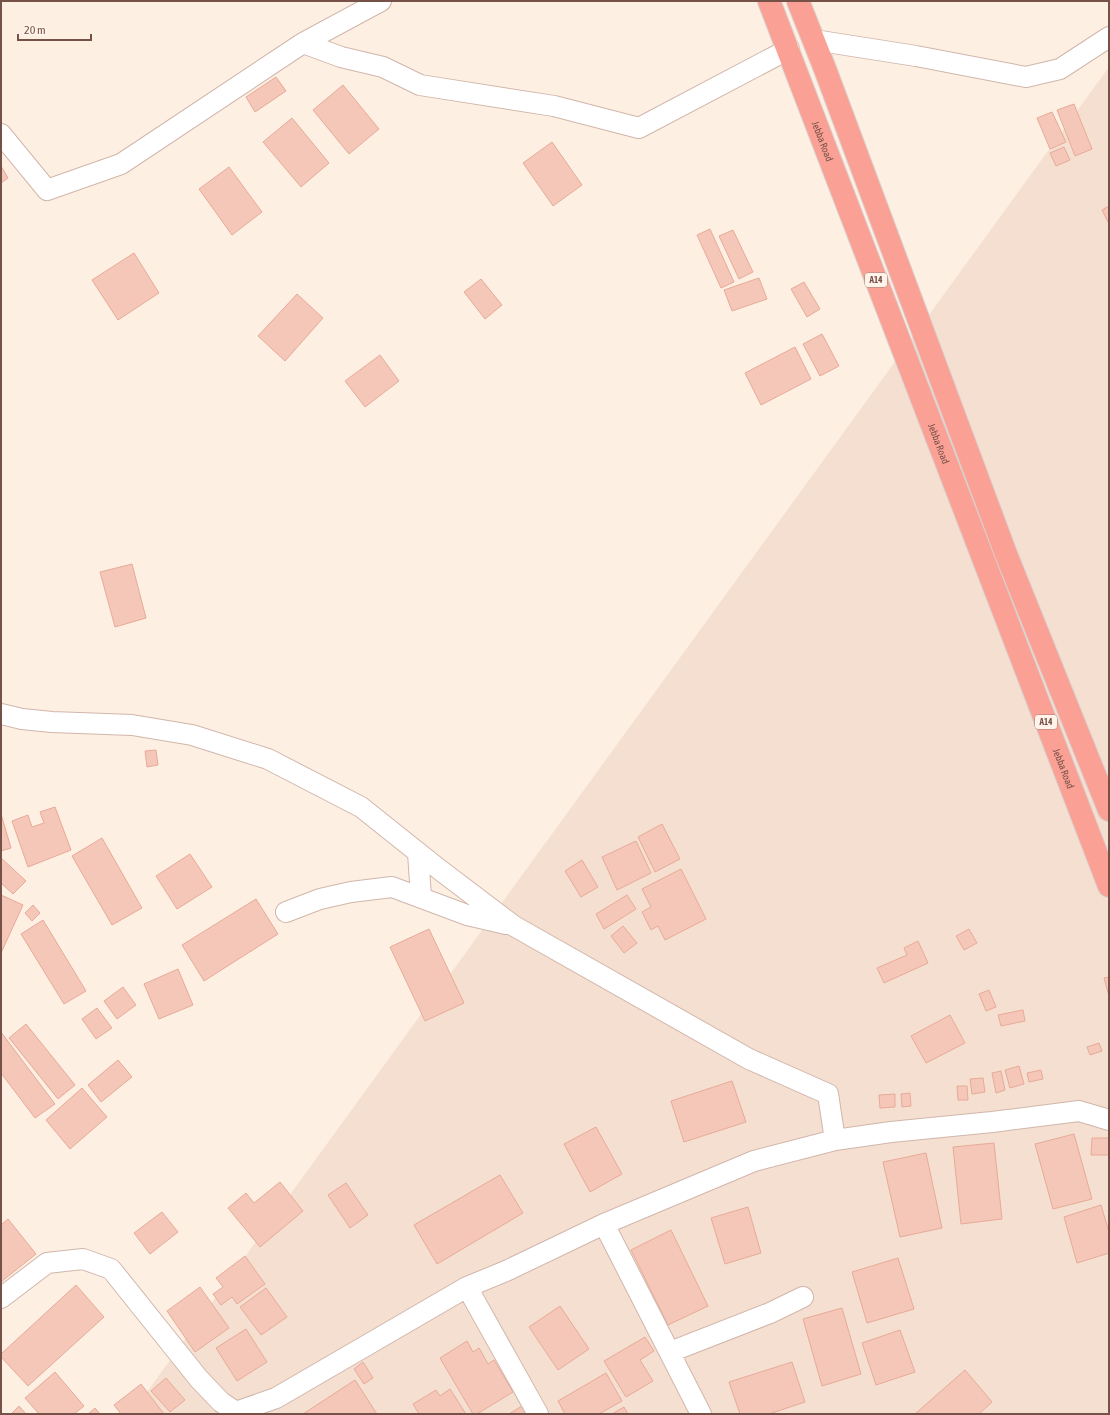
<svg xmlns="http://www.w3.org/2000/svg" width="1110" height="1415" font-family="'Asap Condensed',sans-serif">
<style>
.residential{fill:#f5dfd0}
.building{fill:#f4c7b8;stroke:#e8aa98}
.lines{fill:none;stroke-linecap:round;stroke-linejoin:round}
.street-casing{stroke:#d1b6ab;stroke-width:22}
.highway-casing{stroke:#d9cecb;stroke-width:24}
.street{stroke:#fff;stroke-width:20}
.highway{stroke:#fba095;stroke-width:22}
.labels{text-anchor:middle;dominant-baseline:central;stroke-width:3.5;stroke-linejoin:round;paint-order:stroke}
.shield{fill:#fff3ea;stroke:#9f8278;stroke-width:1}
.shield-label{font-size:9px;font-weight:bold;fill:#765147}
.street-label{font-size:10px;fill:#765147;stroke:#fff3ea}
</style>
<rect width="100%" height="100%" fill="#fdefe2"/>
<path class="residential" d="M1109,67V1414H131L223,1287Z"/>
<path class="building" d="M276,77L286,91L255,112L246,97Z
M343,85L379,129L349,154L313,110Z
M1074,104L1092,149L1075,156L1057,110Z
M1052,112L1066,142L1050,149L1037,118Z
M292,118L329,163L301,187L263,142Z
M552,142L582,185L553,206L523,163Z
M1064,147L1070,160L1056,166L1050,153Z
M1,166L8,178L1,183Z
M229,167L262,212L232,235L199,189Z
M1109,206V221L1108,222L1102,210Z
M710,229L734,282L721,288L697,235Z
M733,230L753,272L739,279L719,236Z
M134,253L159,293L118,320L92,280Z
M759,278L767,299L732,311L724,290Z
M481,279L502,305L485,319L464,292Z
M804,282L820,309L807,317L791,289Z
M297,294L323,318L285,361L258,336Z
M822,334L839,366L820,376L803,344Z
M795,347L811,379L761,405L745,373Z
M380,355L399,381L365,407L345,381Z
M132,564L146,618L115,627L100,572Z
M156,750L158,765L147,767L145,751Z
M55,807L71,850L28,867L12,821L28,815L32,827L44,823L40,812Z
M1,814L11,848L1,851Z
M662,824L680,859L655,872L638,837Z
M102,838L142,908L112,925L72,856Z
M636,841L651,873L617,890L602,857Z
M190,854L212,887L177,909L156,876Z
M1,858L26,881L13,894L1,883Z
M582,860L598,887L581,897L565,871Z
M681,869L706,919L665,940L658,926L651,930L642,912L651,907L642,889Z
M1,895L23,905L1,953Z
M627,895L636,909L604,929L596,914Z
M256,899L278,934L204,981L182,945Z
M33,905L40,913L32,921L25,913Z
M43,920L86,991L64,1004L21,934Z
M623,926L637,943L624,953L611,936Z
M429,929L464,1003L425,1021L390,947Z
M969,929L977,943L964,950L956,936Z
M918,941L928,963L884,983L877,968L907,955L904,948Z
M178,969L193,1005L159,1019L144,984Z
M1109,977V996L1104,978Z
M123,987L136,1005L117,1019L104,1001Z
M989,990L996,1007L986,1011L979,994Z
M97,1008L112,1028L96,1039L82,1019Z
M1023,1010L1025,1021L1001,1026L998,1015Z
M950,1015L965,1043L926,1063L911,1036Z
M26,1024L75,1085L58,1099L9,1038Z
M1,1032L55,1104L35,1118L1,1073Z
M1099,1043L1102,1051L1090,1055L1087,1047Z
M118,1060L132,1077L101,1102L88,1085Z
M1019,1066L1024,1084L1010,1088L1005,1070Z
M1041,1070L1043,1079L1029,1082L1027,1073Z
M1001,1071L1005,1090L996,1093L992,1073Z
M983,1078L985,1092L972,1094L970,1079Z
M732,1081L746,1122L684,1142L671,1101Z
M957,1086H967L968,1100H958Z
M82,1088L107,1117L70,1149L46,1120Z
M910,1093L911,1106L902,1107L901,1094Z
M895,1094V1107L880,1108L879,1095Z
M596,1127L622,1174L590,1192L564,1144Z
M1074,1134L1092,1199L1053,1209L1035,1144Z
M1092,1138H1109V1155H1091Z
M994,1143L1002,1219L961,1224L953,1147Z
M926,1153L942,1228L900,1237L883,1162Z
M500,1175L523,1213L437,1264L414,1225Z
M280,1182L303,1211L260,1247L228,1208L246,1193L254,1203Z
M346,1183L368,1215L350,1228L328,1195Z
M1101,1205L1109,1232V1253L1077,1263L1064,1217Z
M748,1207L761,1253L725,1264L711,1218Z
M162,1212L178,1232L150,1254L134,1233Z
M8,1219L36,1254L1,1282V1225Z
M671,1230L708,1306L668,1325L631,1250Z
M245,1256L265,1284L237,1304L232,1297L221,1305L213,1294L223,1287L216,1278Z
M898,1258L914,1309L867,1323L852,1272Z
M76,1285L104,1317L28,1386L1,1357V1354Z
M200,1287L229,1328L195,1352L167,1311Z
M266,1288L287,1317L261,1335L240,1307Z
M560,1306L589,1349L558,1370L529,1327Z
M842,1308L861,1374L822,1386L803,1319Z
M246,1329L267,1362L237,1381L216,1348Z
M900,1330L915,1372L876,1385L862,1343Z
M645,1337L654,1351L640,1360L653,1381L626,1397L604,1361Z
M467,1341L473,1352L479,1348L488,1364L494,1360L513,1392L477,1414H473L440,1358Z
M363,1362L373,1378L364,1384L354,1369Z
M792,1362L805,1402L769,1414H740L729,1382Z
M965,1370L992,1402L979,1414H915Z
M55,1372L84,1406L74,1414H39L25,1398Z
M606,1373L622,1401L599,1414H565L558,1401Z
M166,1378L185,1400L170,1412L151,1391Z
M355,1380L377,1414H303Z
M141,1384L164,1414H121L114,1405Z
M450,1389L466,1414H419L413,1404L436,1390L440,1396Z
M19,1406L26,1414H11Z
M522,1406L527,1414H509Z
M624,1407L628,1414H612Z
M95,1408L100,1414H88Z"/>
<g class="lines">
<g class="street-casing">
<path id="street" d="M814,40L916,56L1026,77L1060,69L1109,37
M303,43L341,57L383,67L420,85L554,106L639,128L789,49
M1,134L47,190L121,164L303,43L381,1
M1,714L22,719L52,722L132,725L192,735L268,759L361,807L440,870L514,926L749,1059L828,1094L835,1140
M418,853L421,897
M286,912L320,899L351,892L392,887L467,915L506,924
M604,1224L701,1414
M467,1287L538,1414
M1,1298L47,1263L83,1259L111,1269L199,1379L221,1402L236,1412L276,1398L467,1287L506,1271L604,1224L754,1161L835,1140L891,1132L992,1122L1079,1111L1109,1120
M670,1352L770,1313L803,1297"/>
</g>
<g class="highway-casing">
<g id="highway">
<path id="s1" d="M769,1L1109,886"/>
<path d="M798,1L825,69L1006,554L1109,810"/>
</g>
</g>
<use href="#street" class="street"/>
<use href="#highway" class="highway"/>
</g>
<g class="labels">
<g class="shield">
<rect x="865" y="273" width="22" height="14" rx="3"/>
<rect x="1035" y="715" width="22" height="14" rx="3"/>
</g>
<g class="shield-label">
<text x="876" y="280">A14</text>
<text x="1046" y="722">A14</text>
</g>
<g class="street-label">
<text stroke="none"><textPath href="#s1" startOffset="150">Jebba Road</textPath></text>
<text stroke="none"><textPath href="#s1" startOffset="474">Jebba Road</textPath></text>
<text stroke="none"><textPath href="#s1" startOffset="822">Jebba Road</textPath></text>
</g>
</g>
<rect width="1110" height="1415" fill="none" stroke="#765147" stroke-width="4"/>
<path d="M18 34v6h73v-6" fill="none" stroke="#765147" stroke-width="2"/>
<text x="24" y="34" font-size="12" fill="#765147" stroke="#fff3ea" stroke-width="3" paint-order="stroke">20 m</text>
</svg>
